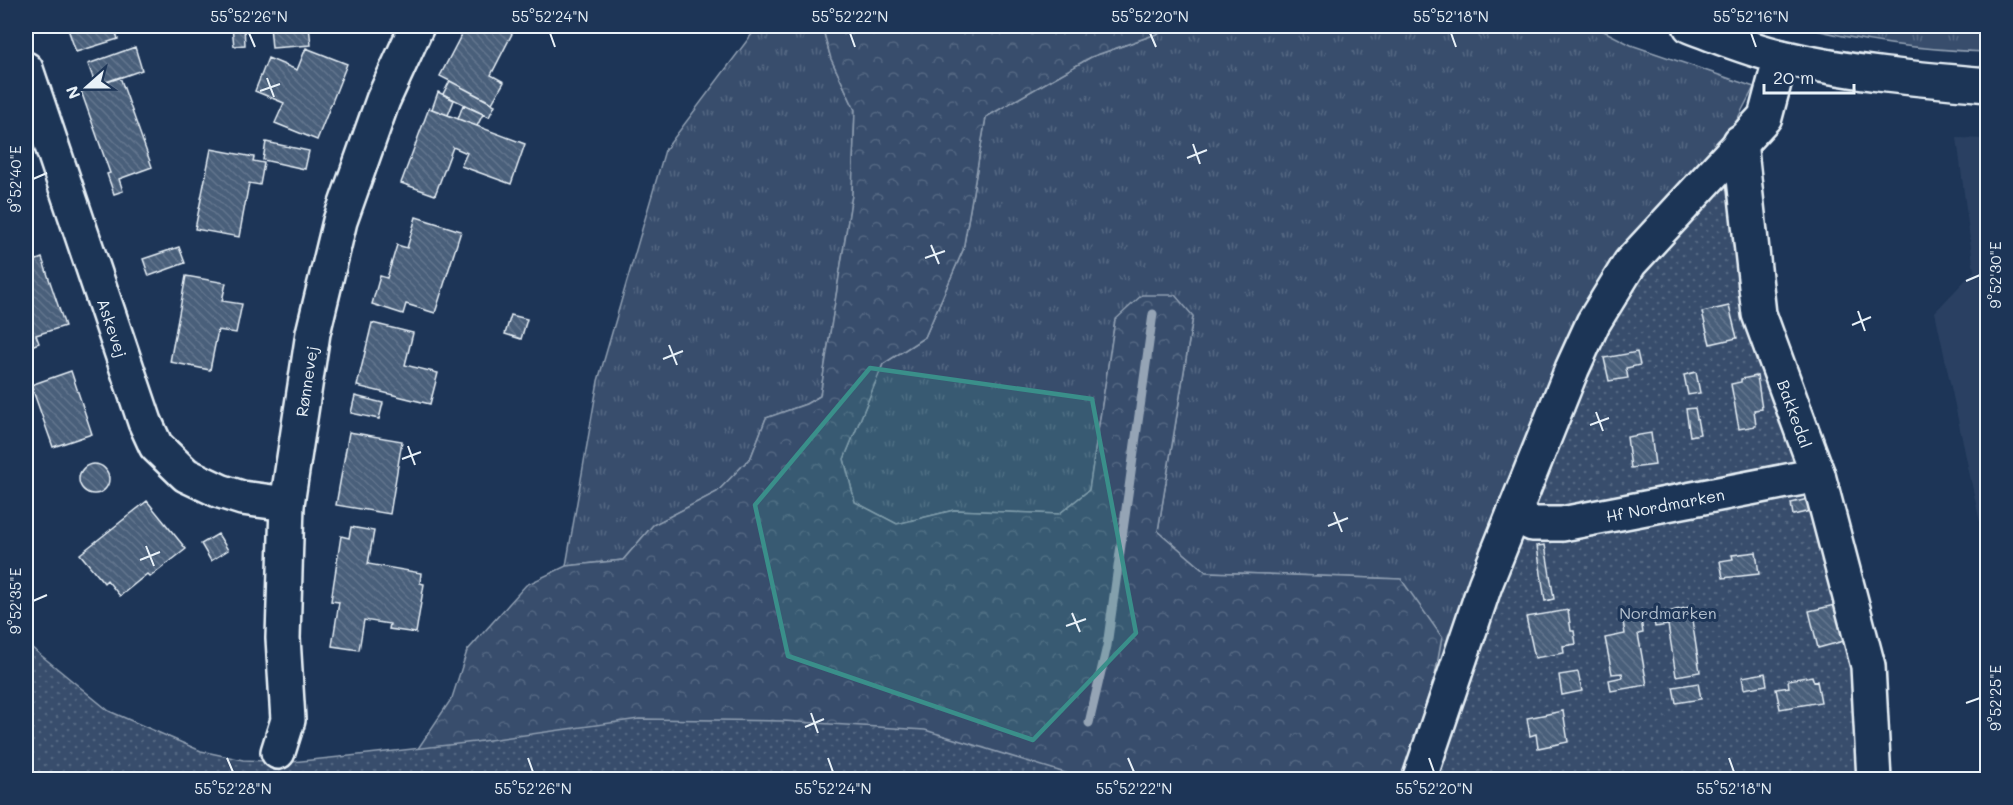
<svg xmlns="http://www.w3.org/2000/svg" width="2013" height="805" font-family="Mali,sans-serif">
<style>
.built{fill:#2a4162}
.grass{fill:url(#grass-tufts);stroke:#909fb2;stroke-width:1.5}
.forest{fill:url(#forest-crowns);stroke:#909fb2;stroke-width:1.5}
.park{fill:url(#park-dots);stroke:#909fb2;stroke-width:1.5}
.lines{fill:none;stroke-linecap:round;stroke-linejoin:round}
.stream{stroke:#95a4b5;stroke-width:9}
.building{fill:url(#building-back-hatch);stroke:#e8f1f8;stroke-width:1.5}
.minor-casing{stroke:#e8f1f8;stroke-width:38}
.minor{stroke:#1d3557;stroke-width:33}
.marked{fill:#3a8f8a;fill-opacity:0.2;stroke:#3a8f8a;stroke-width:4.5;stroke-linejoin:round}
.ticks{fill:none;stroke:#e8f1f8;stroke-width:2}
.labels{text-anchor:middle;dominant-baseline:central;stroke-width:6;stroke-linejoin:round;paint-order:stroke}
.street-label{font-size:16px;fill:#e8f1f8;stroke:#1d3557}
.park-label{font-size:16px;fill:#b3c0ce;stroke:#1d3557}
.neatline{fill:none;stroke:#e8f1f8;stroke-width:2}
.ticks-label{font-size:15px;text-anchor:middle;fill:#e8f1f8}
</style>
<defs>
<pattern id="grass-tufts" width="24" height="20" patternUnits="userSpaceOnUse" patternTransform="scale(1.5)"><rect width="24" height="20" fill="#374d6c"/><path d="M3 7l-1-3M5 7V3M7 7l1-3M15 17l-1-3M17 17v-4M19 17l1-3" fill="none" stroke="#546782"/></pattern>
<pattern id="forest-crowns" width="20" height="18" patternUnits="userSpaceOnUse" patternTransform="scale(1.5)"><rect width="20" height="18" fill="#374d6c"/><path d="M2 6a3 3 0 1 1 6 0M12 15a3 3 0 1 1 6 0" fill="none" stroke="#546782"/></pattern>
<pattern id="park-dots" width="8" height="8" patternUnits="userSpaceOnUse" patternTransform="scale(1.5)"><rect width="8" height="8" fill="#374d6c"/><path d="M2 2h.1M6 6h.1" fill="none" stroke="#546782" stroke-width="1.8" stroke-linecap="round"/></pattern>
<pattern id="building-back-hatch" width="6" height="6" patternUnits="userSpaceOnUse" patternTransform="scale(1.5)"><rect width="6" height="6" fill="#495e7a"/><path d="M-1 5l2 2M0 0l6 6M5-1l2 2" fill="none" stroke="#63768e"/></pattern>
</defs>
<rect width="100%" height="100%" fill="#1d3557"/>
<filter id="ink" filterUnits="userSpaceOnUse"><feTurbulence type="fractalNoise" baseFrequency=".0167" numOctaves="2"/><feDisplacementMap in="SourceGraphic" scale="12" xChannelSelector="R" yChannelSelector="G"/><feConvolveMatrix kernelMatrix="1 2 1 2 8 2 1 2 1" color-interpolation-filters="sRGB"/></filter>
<g filter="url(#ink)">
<path class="built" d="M1957,138L1987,139V555L1935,312L1974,271Z"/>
<path class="grass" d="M758,26H822L831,59L855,110L852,195L820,396L806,404L766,418L751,457L717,492L653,525L623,560L566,566L598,381L665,150Z
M1179,26H1594L1631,45L1754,87L1428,715L1401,579L1206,572L1158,531L1193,317L1115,320L1089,490L1059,514L954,510L897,524L855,502L844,459L883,364L925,337L963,250L986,117L1091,57Z
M1800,26H1987V52C1925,50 1860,42 1800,26Z"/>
<path class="forest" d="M822,26H1179L1091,57L986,117L963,250L925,337L883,364L844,459L855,502L897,524L954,510L1059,514L1089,490L1115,320L1142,295H1175L1193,316L1158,531L1206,572L1401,579L1442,637L1428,715L1405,780L26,779V659L87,723L213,765L403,771L452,698L467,651L526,585L566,566L623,560L653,525L717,492L751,457L766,418L806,404L820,396L852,195L855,110L831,59Z"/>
<path class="park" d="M1727,165L1855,656L1862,779L1426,780L1445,723L1615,303Z
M26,643L109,711L201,751L243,760L292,762L359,755L475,742L639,719L783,721L925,730L1085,779H26Z"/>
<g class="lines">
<path class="stream" d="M1089,723L1107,646L1153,314"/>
</g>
<path class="building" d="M67,26H114L118,39L76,52Z
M244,26L245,45L234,46L232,27Z
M270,26H309L311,45L272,48Z
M466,26H516L491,75L504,82L492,103L440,76Z
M135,47L142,70L96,86L88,64Z
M306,48L347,64L317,140L275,123L284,103L255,91L268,58L297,70Z
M120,77L152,167L119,179L123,191L114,194L107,174L110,173L81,91Z
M450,81L495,105L489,117L443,94Z
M438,92L454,100L448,115L432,109Z
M463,105L483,114L477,126L458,119Z
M429,108L525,144L511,184L461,166L467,153L453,147L435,195L401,183Z
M266,142L309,151L305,169L263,160Z
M211,149L254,157L253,161L264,163L260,185L249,183L239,237L195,229Z
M416,217L461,231L435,313L406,304L403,314L372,304L380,276L387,278L397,245L407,248Z
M179,247L185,263L149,276L143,259Z
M42,258L65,326L36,335L39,343L26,348V264Z
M186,276L226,283L222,301L242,304L236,333L218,330L210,370L170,362Z
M1729,306L1737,338L1710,344L1702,312Z
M511,315L527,319L521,339L505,334Z
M372,323L413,333L405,365L438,373L430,404L357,386Z
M1637,352L1640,365L1626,368L1628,378L1609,381L1604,358Z
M71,371L92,434L53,447L31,385Z
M1696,372L1700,393L1688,395L1684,375Z
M1757,376L1762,409L1754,410L1756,426L1739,429L1731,384L1741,382V379Z
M355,396L383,403L379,419L351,413Z
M1695,408L1700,434L1690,436L1686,409Z
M349,432L402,441L390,514L336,505Z
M1651,433L1655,465L1631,468L1627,437Z
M79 479a15 15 0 1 1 30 0a15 15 0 1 1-30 0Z
M1808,499L1811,511L1793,515L1791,503Z
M147,501L186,549L150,577L147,574L120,596L107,580L104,583L80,554Z
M351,527L374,531L368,564L421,573L420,583L424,584L416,633L389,629L390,624L364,620L359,650L332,646L339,602L331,601L341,536L349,538Z
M218,534L228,550L211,561L201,544Z
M1545,545L1554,599L1545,601L1537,546Z
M1756,552L1759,574L1723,578L1720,561L1733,559L1732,555Z
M1835,605L1844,641L1818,648L1809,611Z
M1690,607L1700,672L1676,676L1668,625L1655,627L1653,615Z
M1568,610L1571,631H1574L1576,644L1563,646L1564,653L1535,658L1526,617Z
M1640,612L1643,633L1638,634L1647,685L1611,691L1609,680L1623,677L1622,673L1612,674L1605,638L1625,634L1622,615Z
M1578,672L1582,691L1562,695L1559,675Z
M1765,673L1767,685L1744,689L1742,677Z
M1812,676L1814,682L1817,681L1821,702L1780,709L1776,689L1789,687L1788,680Z
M1698,683L1701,699L1676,703L1673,687Z
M1563,711L1568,742L1538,748L1536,734L1530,736L1527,718Z"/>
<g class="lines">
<g class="minor-casing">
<g id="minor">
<path d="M1690,26C1720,37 1750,50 1782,57C1849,73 1918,79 1988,85"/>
<path id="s1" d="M26,69L145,422L156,446L186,475L220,491L242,498L287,504"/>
<path id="s2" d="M1740,142L1759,314L1818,475L1868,666L1874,780"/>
<path id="s3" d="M1514,513L1532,524H1562L1818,475"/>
<path id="s4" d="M278,752L288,720L283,638L287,504L313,333L340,221L383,100L417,26"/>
<path d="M1419,780L1485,585L1572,369L1593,323L1630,263L1765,117L1781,57"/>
</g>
</g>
<use href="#minor" class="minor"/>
</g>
</g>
<path class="marked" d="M870,368L1092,399L1136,633L1033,740L788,656L755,505Z"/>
<path class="ticks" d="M249,33L255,47M550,33L555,47M850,33L855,47M1150,33L1156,47M1451,33L1456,47M1751,33L1756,47M267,78L274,97M260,91L280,84M1193,144L1200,164M1187,158L1207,150M33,179L47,173M931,245L939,264M925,258L945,251M1966,281L1980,275M1858,311L1865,331M1852,325L1871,317M669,345L677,365M663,359L683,351M1596,412L1603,431M1590,425L1609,418M408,446L415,465M402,459L421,452M1334,512L1342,532M1328,526L1348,518M146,546L154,566M140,560L160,552M33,601L47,595M1072,613L1080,632M1066,626L1086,619M1966,703L1980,698M811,713L818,733M805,727L824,719M227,758L233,772M528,758L533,772M828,758L833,772M1128,758L1134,772M1429,758L1434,772M1729,758L1734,772"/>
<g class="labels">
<g class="street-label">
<text stroke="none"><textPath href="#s1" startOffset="273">Askevej</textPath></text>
<text stroke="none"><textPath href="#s4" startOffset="374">Rønnevej</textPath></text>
<text stroke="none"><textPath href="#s2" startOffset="279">Bakkedal</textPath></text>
<text stroke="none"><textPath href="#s3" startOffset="156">Hf Nordmarken</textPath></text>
</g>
<g class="park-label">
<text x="1668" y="612">Nordmarken</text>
</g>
</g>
<rect width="2013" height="805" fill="none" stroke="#1d3557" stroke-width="66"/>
<g transform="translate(87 87) rotate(249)" stroke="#1d3557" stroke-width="4.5" paint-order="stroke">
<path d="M0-4.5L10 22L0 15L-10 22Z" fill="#e8f1f8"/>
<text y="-9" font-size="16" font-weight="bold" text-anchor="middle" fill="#e8f1f8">N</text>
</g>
<path d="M1764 84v9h90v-9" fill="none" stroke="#e8f1f8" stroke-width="3"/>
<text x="1773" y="84" font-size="18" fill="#e8f1f8" stroke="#1d3557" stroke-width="4.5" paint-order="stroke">20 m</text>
<rect x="33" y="33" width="1947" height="739" class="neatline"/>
<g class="ticks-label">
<text x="249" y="22">55°52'26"N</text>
<text x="550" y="22">55°52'24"N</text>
<text x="850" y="22">55°52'22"N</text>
<text x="1150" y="22">55°52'20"N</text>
<text x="1451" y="22">55°52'18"N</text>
<text x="1751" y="22">55°52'16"N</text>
<text transform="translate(16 179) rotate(-90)" y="5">9°52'40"E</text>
<text transform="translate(1996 275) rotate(-90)" y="5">9°52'30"E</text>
<text transform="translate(16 601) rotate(-90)" y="5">9°52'35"E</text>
<text transform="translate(1996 698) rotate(-90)" y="5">9°52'25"E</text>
<text x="233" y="794">55°52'28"N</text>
<text x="533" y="794">55°52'26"N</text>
<text x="833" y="794">55°52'24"N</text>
<text x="1134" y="794">55°52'22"N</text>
<text x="1434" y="794">55°52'20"N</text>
<text x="1734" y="794">55°52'18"N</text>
</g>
</svg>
